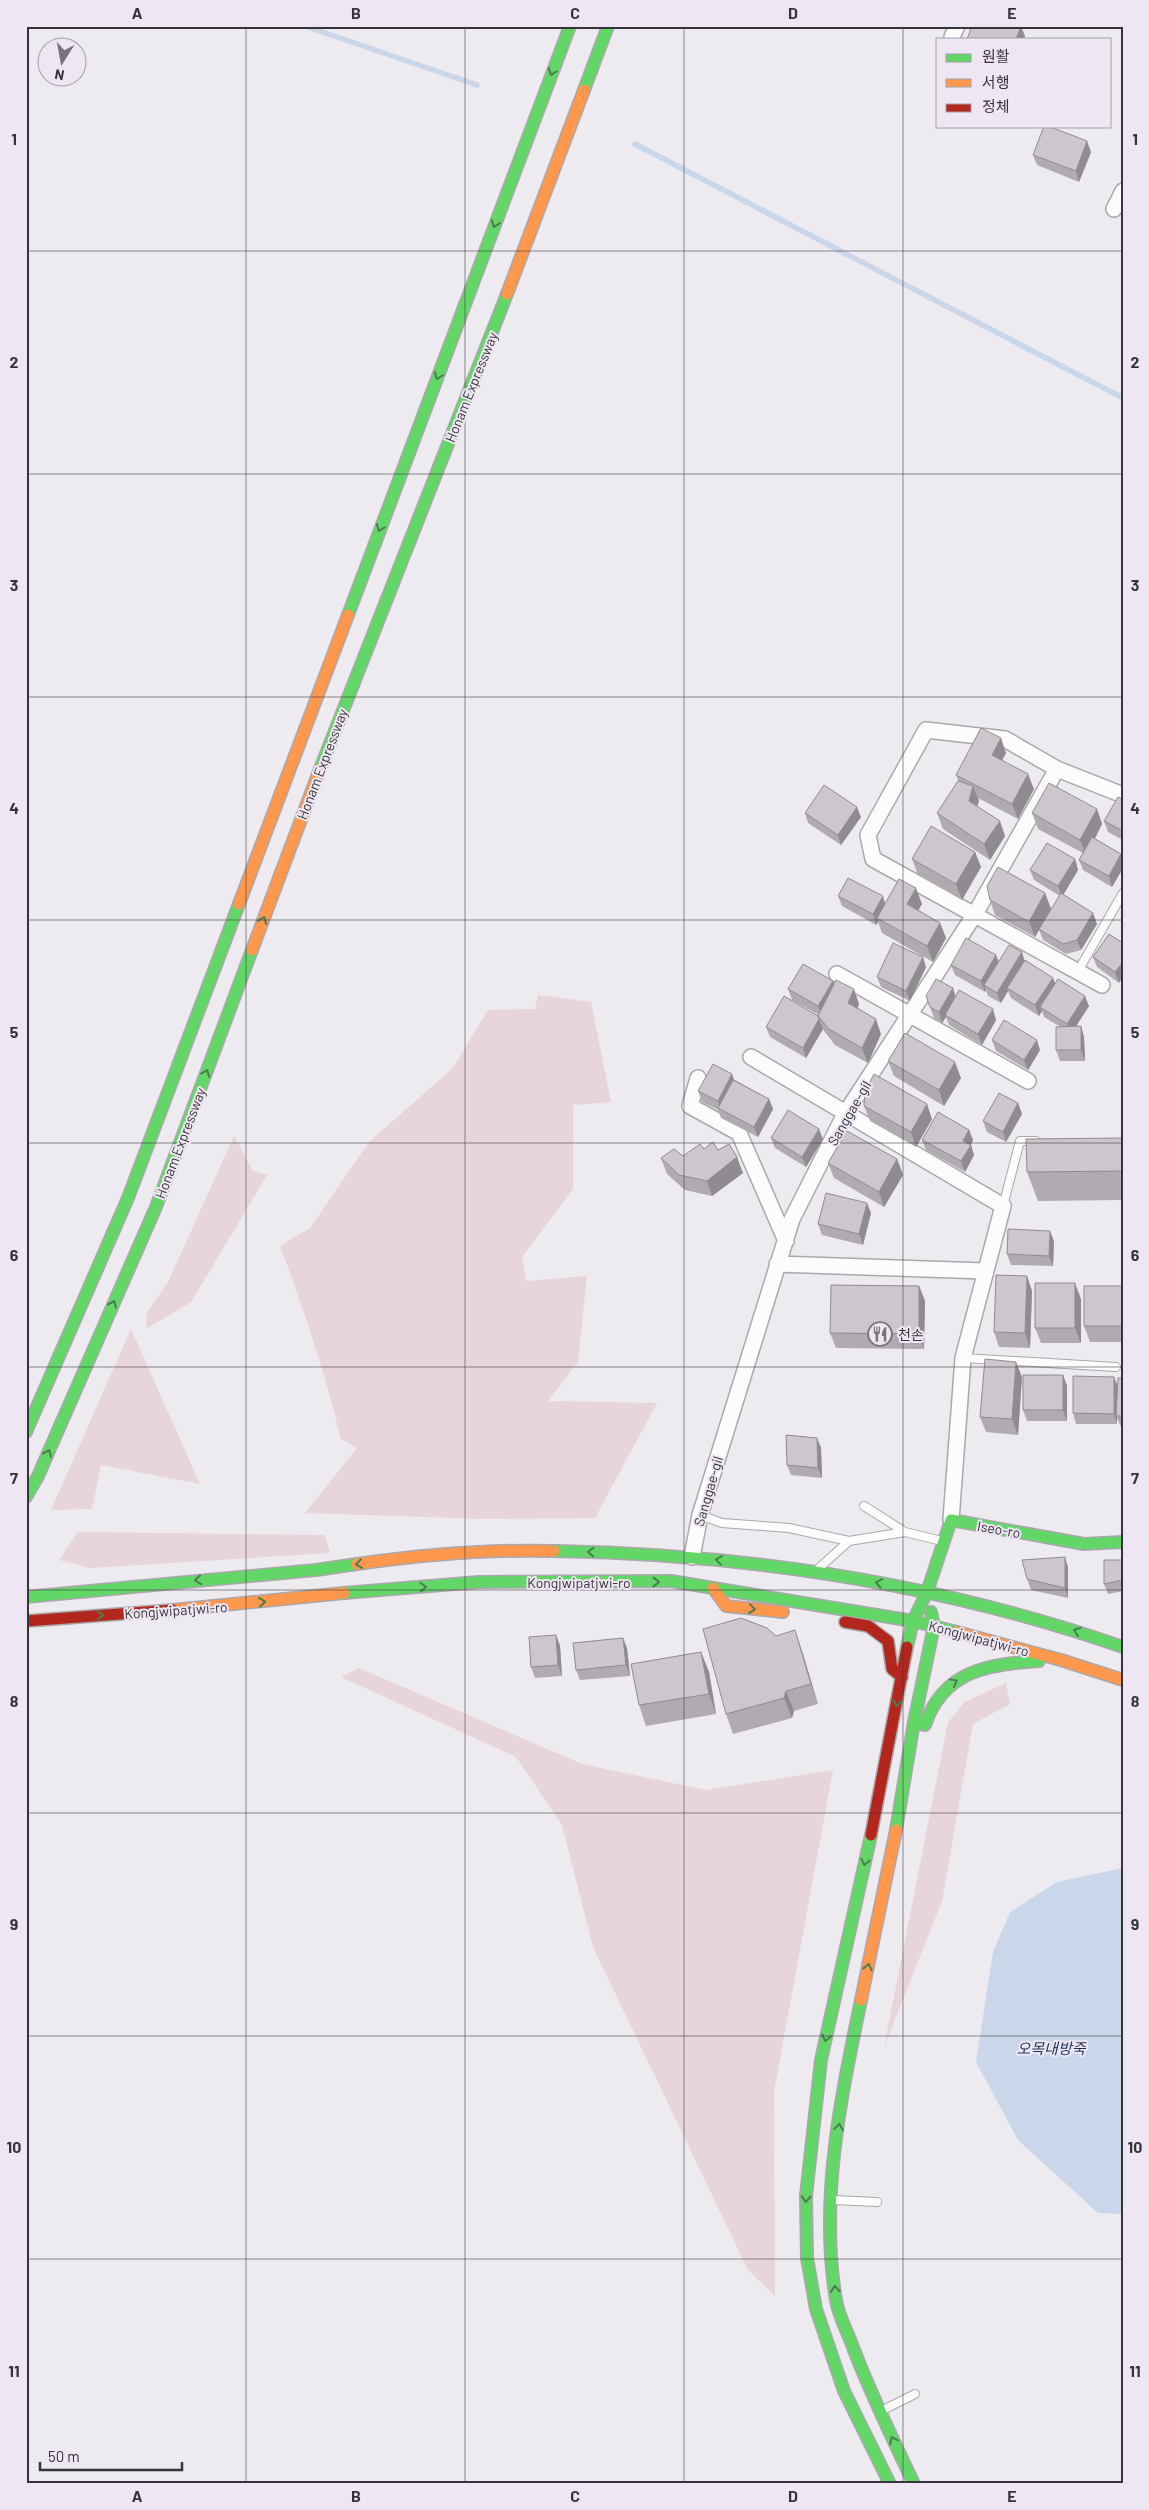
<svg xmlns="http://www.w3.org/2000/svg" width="1149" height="2510" font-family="Barlow,'Noto Sans KR',sans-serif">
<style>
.green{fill:#e8d5da}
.water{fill:#cad6ea}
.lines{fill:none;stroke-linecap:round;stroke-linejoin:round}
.stream{stroke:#cad6ea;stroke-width:5.5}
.lane-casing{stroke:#aaa8ac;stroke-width:10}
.street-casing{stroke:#aaa8ac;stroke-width:18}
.fast-casing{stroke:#aaa8ac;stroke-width:14}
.slow-casing{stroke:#aaa8ac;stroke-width:14}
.jam-casing{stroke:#aaa8ac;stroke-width:14}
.lane{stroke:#fcfcfd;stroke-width:8}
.street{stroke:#fcfcfd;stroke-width:15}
.fast{stroke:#63d668;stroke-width:11}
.slow{stroke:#ff974d;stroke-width:11}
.jam{stroke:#b3261e;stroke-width:11}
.wall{fill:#b1aab0}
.shaded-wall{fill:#908b90}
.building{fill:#cec6cd;stroke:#908b90}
.oneway{stroke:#4a7d4e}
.grid{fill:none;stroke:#363438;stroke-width:1;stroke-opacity:0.55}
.labels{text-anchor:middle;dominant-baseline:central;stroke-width:4;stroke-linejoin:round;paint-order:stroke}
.street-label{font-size:14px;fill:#363438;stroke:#eee7f3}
.poi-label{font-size:14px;fill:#363438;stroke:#eee7f3;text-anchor:start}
.water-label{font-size:15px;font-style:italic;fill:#1b3358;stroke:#eee7f3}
.neatline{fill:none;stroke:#363438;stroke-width:2}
.grid-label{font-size:16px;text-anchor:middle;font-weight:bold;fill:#363438}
</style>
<rect width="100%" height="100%" fill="#edeaf0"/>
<path class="green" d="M538,995L591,1002L611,1102L573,1105V1189L522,1257L526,1281L587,1276L578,1362L548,1401L657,1403L595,1518L484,1519L305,1513L357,1448L341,1439C325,1373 304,1310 280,1246L310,1228L369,1142L453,1068L488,1010L535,1009Z
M234,1136L253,1171L267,1175L191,1302L146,1329L147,1312L168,1282Z
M131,1329L200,1484L101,1465L92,1509L51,1510Z
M78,1532L325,1535L330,1553L90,1568L59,1560Z
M359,1668L582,1764L706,1790L833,1770L774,2092L775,2296L748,2270L593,1947L562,1825L516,1757L341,1677Z
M1006,1683L1010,1704L973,1724L942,1901L884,2047L948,1722L965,1702Z"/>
<path class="water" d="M1123,1868V2214L1098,2213L1018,2140L976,2062L993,1952L1010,1912L1057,1882Z"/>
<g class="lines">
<path class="stream" d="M305,26L477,85
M635,144L1123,398"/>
<g class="lane-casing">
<path id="lane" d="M1078,971L1123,893
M1003,1206L1020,1141H1036
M963,1358L1116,1367
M864,1506L905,1532
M700,1515L722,1523L789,1528L849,1541
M818,1569L849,1541L905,1532L942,1541
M834,2200L877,2202
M881,2411L915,2394"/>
</g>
<g class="street-casing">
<path id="street" d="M952,37L957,26
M1114,209L1123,191
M837,974L1028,1081
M1102,985L873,859L868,835L926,730L1005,739L1057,769L1123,795
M751,1057L1003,1206L963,1358L951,1520
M698,1078L690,1106L739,1133L786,1241
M777,1264L985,1271
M692,1557L700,1515L792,1219L845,1114L975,914L1057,769"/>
</g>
<g class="fast-casing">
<path id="fast" d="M584,90L608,26
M348,615L570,26
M320,769L507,294
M26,1432L128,1198L239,904
M26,1497L38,1476L156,1207L252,950
M554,1551C747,1554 941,1584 1123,1647
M344,1593L479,1582L671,1581L913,1621L957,1632
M26,1597L316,1570L357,1564
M907,1647L913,1621L927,1592L951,1520L1084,1544L1123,1542
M916,1723L925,1725C943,1671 988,1664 1039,1661
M896,1830L914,1722L934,1626L931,1612
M871,1835L821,2060L806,2196L807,2258L816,2309L844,2391L890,2484
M861,2000C841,2097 819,2200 836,2300C838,2314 846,2329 851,2342C869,2391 892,2437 914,2484"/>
</g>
<g class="slow-casing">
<path id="slow" d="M507,294L584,90
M239,904L348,615
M252,950L320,769
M357,1564C422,1555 488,1549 554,1551
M713,1588L726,1606L783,1612
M173,1610L344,1593
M957,1632L1061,1660L1123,1680
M861,2000L896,1830"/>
</g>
<g class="jam-casing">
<path id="jam" d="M26,1621L173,1610
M845,1622L868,1626L888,1641L892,1669L902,1677
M871,1835L907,1647"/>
</g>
<use href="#lane" class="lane"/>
<use href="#street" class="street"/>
<use href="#fast" class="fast"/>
<use href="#slow" class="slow"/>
<use href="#jam" class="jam"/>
</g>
<path class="wall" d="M1091,152L1079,182L1037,165L1033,155Z
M1006,753L1002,760L1034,789L1018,819L978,798L979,801L977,806L1005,836L990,860L943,829L937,813L959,782L956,775Z
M1123,799V840L1108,832L1104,821Z
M1097,809L1102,824L1095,839L1121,854L1123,858V868L1112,887L1083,870L1079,860L1083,853L1038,829L1032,813Z
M805,813L861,817L841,845L808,823Z
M975,852L981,867L962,900L918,875L912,859Z
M1075,859L1078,870L1063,895L1097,924L1081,950L1066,954L1043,940L1039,930L1035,937L995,915L990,900L1045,893L1051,909L1041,926L1060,896L1034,880L1030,870Z
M838,896L885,903L922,904L918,910L940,923L946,938L933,962L882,933L878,922L876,925L842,906Z
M1109,934L1119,983L1097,967L1093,957Z
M1022,952L1024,960L1055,984L1089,1006L1076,1026H1081L1084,1037L1085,1061H1060L1056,1050L1059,1026L1044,1017L1042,1011L1039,1016L1011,998L1008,991L1001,1003L988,996L986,990L985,992L955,975L951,965L996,955L999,962Z
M926,967L910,1001L881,987L877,977Z
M834,984L859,1004L858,1008L881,1034L868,1063L835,1045L824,1031L823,1029L806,1058L770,1037L766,1027L819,1015L792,1000L788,989Z
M953,988L956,997L996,1020L982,1045L949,1025L946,1017L942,1023L934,1018L926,996Z
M992,1040L1040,1050L1028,1070L996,1051Z
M888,1061L961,1078L944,1106L894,1076Z
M735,1080L769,1099L773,1109L758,1137L721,1118L718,1110L702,1102L698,1091Z
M1018,1103L1022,1114L1006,1142L987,1132L983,1121Z
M864,1106L932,1119L916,1147L870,1121Z
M969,1130L973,1140L971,1145L974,1155L965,1172L926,1150L922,1140Z
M771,1138L823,1139L806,1167L775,1148Z
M1123,1138V1200L1038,1201L1027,1172Z
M704,1149L718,1150L743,1173L712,1196L685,1190L667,1174L661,1158L683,1156Z
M897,1159L903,1175L884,1207L834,1178L828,1163Z
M871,1213L863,1245L822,1235L818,1224Z
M1054,1241L1053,1266L1011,1265L1007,1254Z
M1027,1276L1032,1291L1030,1348L999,1347L994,1332Z
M919,1286L925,1301L924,1349L836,1348L830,1333Z
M1123,1286V1342H1090L1084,1326Z
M1081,1299V1343H1041L1035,1328Z
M1063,1375L1067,1386V1421H1027L1023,1410Z
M1022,1377L1018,1435L986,1432L980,1417Z
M1114,1377L1118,1387L1123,1378V1431L1117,1418V1424H1076L1073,1413Z
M817,1438L821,1448L822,1478L791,1475L787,1465Z
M1123,1560V1591L1108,1594L1104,1584Z
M1068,1567V1598L1031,1590L1027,1579Z
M556,1635L560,1646L562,1676L535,1678L531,1667Z
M776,1636L802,1651L818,1704L794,1711L792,1718L733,1734L726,1714Z
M627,1648L630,1676L580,1680L576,1670Z
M701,1652L709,1672L716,1714L646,1726L639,1705Z"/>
<path class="shaded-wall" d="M1021,26L1025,36L1024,39H1016Z
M1087,141L1091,152L1079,182L1076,171Z
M1001,738L1006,753L997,770L992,755Z
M1028,774L1034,789L1018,819L1012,804Z
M973,786L979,801L974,816L969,801Z
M857,807L861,817L841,845L838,835Z
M1097,809L1102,824L1086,855L1080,840Z
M1000,821L1005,836L990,860L984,844Z
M975,852L981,867L962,900L956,884Z
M1121,854L1123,858V868L1112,887L1109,876Z
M1075,859L1078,870L1062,897L1058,886Z
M916,888L922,904L913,920L907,904Z
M1045,893L1051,909L1035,937L1029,922Z
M883,896L886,907L877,918L878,922L876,925L873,914Z
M1093,913L1097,924L1081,950L1077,940Z
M940,923L946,938L933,962L927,946Z
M1022,952L1025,963L1007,988L1008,991L1001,1003L997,993Z
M996,955L1000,966L984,985L986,990L985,992L981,981Z
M923,957L926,967L910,1001L906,991Z
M1123,962V977L1119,983L1115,972Z
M1053,978L1057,988L1040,1007L1042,1011L1039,1016L1035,1005Z
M833,981L837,991L822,1017L818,1006Z
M953,988L956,999L945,1015L946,1017L942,1023L939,1012Z
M854,989L859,1004L854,1018L848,1003Z
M1085,996L1089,1006L1071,1034L1067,1024Z
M993,1009L996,1020L982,1045L978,1034Z
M819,1019L823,1029L806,1058L803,1048Z
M876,1019L881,1034L868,1063L862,1048Z
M1081,1026L1084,1037L1085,1061L1081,1050Z
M1037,1040L1040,1050L1028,1070L1024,1060Z
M955,1062L961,1078L944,1106L939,1090Z
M732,1074L736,1085L720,1109L718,1101Z
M769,1099L773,1109L758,1137L754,1127Z
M1018,1103L1022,1114L1006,1142L1003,1132Z
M927,1104L932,1119L916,1147L911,1132Z
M819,1129L823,1139L806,1167L802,1157Z
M969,1130L973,1140L967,1151L963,1141Z
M971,1145L974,1155L965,1172L961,1161Z
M737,1157L743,1173L712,1196L707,1181Z
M897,1159L903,1175L884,1207L879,1192Z
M867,1203L871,1213L863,1245L859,1234Z
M1050,1231L1054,1241L1053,1266L1049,1256Z
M1027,1276L1032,1291L1030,1348L1025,1333Z
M1075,1283L1081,1299V1343L1075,1328Z
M919,1286L925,1301L924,1349L919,1334Z
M1016,1362L1022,1377L1018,1435L1012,1419Z
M1063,1375L1067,1386V1421L1063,1410Z
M1114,1377L1118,1387L1116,1416L1117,1418V1424L1114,1414Z
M817,1438L821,1448L822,1478L818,1468Z
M1065,1557L1068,1567V1598L1065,1588Z
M795,1630L802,1651L818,1704L811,1684Z
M556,1635L560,1646L562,1676L558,1665Z
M623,1638L627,1648L630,1676L626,1665Z
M701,1652L709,1672L716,1714L709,1694Z
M786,1691L794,1711L792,1718L784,1698Z"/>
<path class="building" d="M972,26H1021L1016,39H967Z
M1044,126H1048L1087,141L1076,171L1033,155Z
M981,728L1001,738L992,755L1028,774L1012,804L956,775Z
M958,781L973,786L969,801L1000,821L984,844L937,813Z
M1049,783L1097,809L1080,840L1032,813Z
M824,785L857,807L838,835L805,813Z
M1118,797L1123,799V831L1104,821Z
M931,826L975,852L956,884L912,859Z
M1092,837L1121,854L1109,876L1079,860Z
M1047,843L1075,859L1058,886L1030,870Z
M998,867L1045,893L1029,922L990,900L987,886Z
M848,878L883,896L873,914L838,896Z
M899,879L916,888L907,904L940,923L927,946L877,918Z
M1061,893L1093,913L1077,940L1063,944L1039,929Z
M1109,934L1123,943V962L1115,972L1093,957Z
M966,938L996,955L981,981L951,965Z
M893,943L923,957L906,991L877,977Z
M1009,945L1022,952L997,993L984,985Z
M1025,960L1053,978L1035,1005L1007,988Z
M803,964L833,981L818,1006L788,989Z
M936,979L953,988L939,1012L930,1007L926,996Z
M1058,979L1085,996L1067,1024L1040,1007Z
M836,980L854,989L848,1003L876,1019L862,1048L829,1029L818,1016Z
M959,990L993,1009L978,1034L945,1015Z
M784,996L818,1016L819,1019L803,1048L766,1027Z
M1004,1020L1037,1040L1024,1060L992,1040Z
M1081,1026V1050H1056V1027Z
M905,1033L955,1062L939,1090L888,1061Z
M713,1064L732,1074L718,1101L698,1091Z
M874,1074L927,1104L911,1132L864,1106L865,1091Z
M733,1080L769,1099L754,1127L718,1108Z
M999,1093L1018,1103L1003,1132L983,1121Z
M788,1110L819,1129L802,1157L771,1138Z
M938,1112L969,1130L963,1141L971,1145L961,1161L922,1140Z
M847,1131L897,1159L879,1192L828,1163Z
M1123,1138V1171L1027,1172L1026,1139Z
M713,1142L718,1150L729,1144L737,1157L707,1181L679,1175L661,1158L674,1149L683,1156L700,1144L704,1149Z
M826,1193L867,1203L859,1234L818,1224Z
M1008,1229L1050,1231L1049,1256L1007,1254Z
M996,1275L1027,1276L1025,1333L994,1332Z
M1035,1283H1075V1328H1035Z
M831,1285L919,1286V1334L830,1333Z
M1084,1286H1123V1326H1084Z
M985,1359L1016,1362L1012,1419L980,1417Z
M1023,1375H1063V1410H1023Z
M1073,1376L1114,1377V1414L1073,1413Z
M1118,1378H1123V1416H1116Z
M786,1435L817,1438L818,1468L787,1465Z
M1065,1557V1588L1027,1579L1022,1560Z
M1104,1560H1123V1580L1104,1584Z
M741,1618L767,1628L776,1636L795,1630L811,1684L786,1691L784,1698L726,1714L703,1629Z
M556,1635L558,1665L531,1667L529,1637Z
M623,1638L626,1665L576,1670L573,1643Z
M701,1652L709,1694L639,1705L631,1664Z"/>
<defs><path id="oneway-chevron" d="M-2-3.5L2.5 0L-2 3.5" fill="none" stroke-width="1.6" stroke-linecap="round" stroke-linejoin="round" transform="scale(1.25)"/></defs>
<g class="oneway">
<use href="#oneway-chevron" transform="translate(552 72) rotate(111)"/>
<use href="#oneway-chevron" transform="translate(495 224) rotate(111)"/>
<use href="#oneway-chevron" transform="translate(438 376) rotate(111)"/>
<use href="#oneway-chevron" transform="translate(380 528) rotate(111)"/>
<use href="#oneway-chevron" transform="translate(263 920) rotate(-69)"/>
<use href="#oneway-chevron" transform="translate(206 1073) rotate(-69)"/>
<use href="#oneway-chevron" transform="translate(113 1304) rotate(-66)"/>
<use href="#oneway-chevron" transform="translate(48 1453) rotate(-66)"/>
<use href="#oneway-chevron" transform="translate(591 1552) rotate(-177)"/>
<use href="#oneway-chevron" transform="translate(719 1560) rotate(-173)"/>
<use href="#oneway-chevron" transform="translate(359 1564) rotate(172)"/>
<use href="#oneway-chevron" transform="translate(198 1580) rotate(174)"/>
<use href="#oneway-chevron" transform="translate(656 1582)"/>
<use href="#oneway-chevron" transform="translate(879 1583) rotate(-169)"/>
<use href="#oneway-chevron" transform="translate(423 1587) rotate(-4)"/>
<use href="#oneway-chevron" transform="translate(262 1602) rotate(-6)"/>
<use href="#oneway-chevron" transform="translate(752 1609) rotate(7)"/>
<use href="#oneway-chevron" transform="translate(100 1615) rotate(-4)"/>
<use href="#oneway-chevron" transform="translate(1077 1631) rotate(-161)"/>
<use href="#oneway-chevron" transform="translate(954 1682) rotate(-29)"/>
<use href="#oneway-chevron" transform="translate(897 1703) rotate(100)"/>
<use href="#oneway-chevron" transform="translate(865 1862) rotate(103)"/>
<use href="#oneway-chevron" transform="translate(868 1967) rotate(-78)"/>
<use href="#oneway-chevron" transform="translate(826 2038) rotate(102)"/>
<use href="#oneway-chevron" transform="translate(839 2127) rotate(-82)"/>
<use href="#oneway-chevron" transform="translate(806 2199) rotate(91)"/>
<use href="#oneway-chevron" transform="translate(835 2289) rotate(-96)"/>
<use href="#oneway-chevron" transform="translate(893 2440) rotate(-116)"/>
</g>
<path class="grid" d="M246,26V2484M465,26V2484M684,26V2484M903,26V2484M26,251H1123M26,474H1123M26,697H1123M26,920H1123M26,1143H1123M26,1367H1123M26,1590H1123M26,1813H1123M26,2036H1123M26,2259H1123"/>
<defs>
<g id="restaurant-ring" transform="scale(1.25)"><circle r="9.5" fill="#eee7f3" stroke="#767478" stroke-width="1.5"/><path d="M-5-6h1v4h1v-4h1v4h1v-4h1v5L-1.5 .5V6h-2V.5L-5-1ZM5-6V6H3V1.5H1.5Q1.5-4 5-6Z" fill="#767478"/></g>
</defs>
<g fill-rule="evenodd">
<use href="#restaurant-ring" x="880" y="1334"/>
</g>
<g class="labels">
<g class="street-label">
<text transform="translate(471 387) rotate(-68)">Honam Expressway</text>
<text transform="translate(322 764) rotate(-69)">Honam Expressway</text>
<text transform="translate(849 1113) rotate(-60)">Sanggae-gil</text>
<text transform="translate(180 1143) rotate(-69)">Honam Expressway</text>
<text transform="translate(708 1491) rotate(-74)">Sanggae-gil</text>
<text transform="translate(999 1529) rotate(10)">Iseo-ro</text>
<text x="579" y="1582">Kongjwipatjwi-ro</text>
<text transform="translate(176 1610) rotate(-4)">Kongjwipatjwi-ro</text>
<text transform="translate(979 1638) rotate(15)">Kongjwipatjwi-ro</text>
</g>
<g class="poi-label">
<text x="898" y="1334">천손</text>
</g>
<g class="water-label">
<text x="1051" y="2048">오목내방죽</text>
</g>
</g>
<rect width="1149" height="2510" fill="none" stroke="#eee7f3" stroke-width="55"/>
<rect x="936" y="38" width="175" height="90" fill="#eee7f3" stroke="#a49fa8"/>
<rect x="946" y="54" width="25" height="8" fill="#63d668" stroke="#a49fa8"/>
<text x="982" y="62" font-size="15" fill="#363438">원활</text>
<rect x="946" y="79" width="25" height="8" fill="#ff974d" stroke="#a49fa8"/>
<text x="982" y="88" font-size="15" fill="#363438">서행</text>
<rect x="946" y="104" width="25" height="8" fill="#b3261e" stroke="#a49fa8"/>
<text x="982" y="112" font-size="15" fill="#363438">정체</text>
<g transform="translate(62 62) rotate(191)"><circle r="24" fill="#eee7f3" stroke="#a49fa8"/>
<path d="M0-4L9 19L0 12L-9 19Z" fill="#767478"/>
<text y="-8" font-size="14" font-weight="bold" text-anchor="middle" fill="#363438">N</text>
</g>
<path d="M40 2462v8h142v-8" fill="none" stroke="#363438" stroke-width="2.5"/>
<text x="48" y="2462" font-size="15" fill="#363438" stroke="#eee7f3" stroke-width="4" paint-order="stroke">50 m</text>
<rect x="28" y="28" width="1094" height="2454" class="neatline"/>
<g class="grid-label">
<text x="137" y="19">A</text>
<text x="356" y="19">B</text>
<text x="575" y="19">C</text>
<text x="793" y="19">D</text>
<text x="1012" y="19">E</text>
<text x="14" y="145">1</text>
<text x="1135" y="145">1</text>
<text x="14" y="368">2</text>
<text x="1135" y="368">2</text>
<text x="14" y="591">3</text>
<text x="1135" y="591">3</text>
<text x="14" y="814">4</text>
<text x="1135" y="814">4</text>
<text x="14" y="1038">5</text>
<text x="1135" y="1038">5</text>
<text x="14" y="1261">6</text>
<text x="1135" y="1261">6</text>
<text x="14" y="1484">7</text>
<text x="1135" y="1484">7</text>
<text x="14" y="1707">8</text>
<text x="1135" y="1707">8</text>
<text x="14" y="1930">9</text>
<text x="1135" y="1930">9</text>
<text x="14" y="2153">10</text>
<text x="1135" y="2153">10</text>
<text x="14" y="2377">11</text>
<text x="1135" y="2377">11</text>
<text x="137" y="2502">A</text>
<text x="356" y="2502">B</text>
<text x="575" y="2502">C</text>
<text x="793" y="2502">D</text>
<text x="1012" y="2502">E</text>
</g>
</svg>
